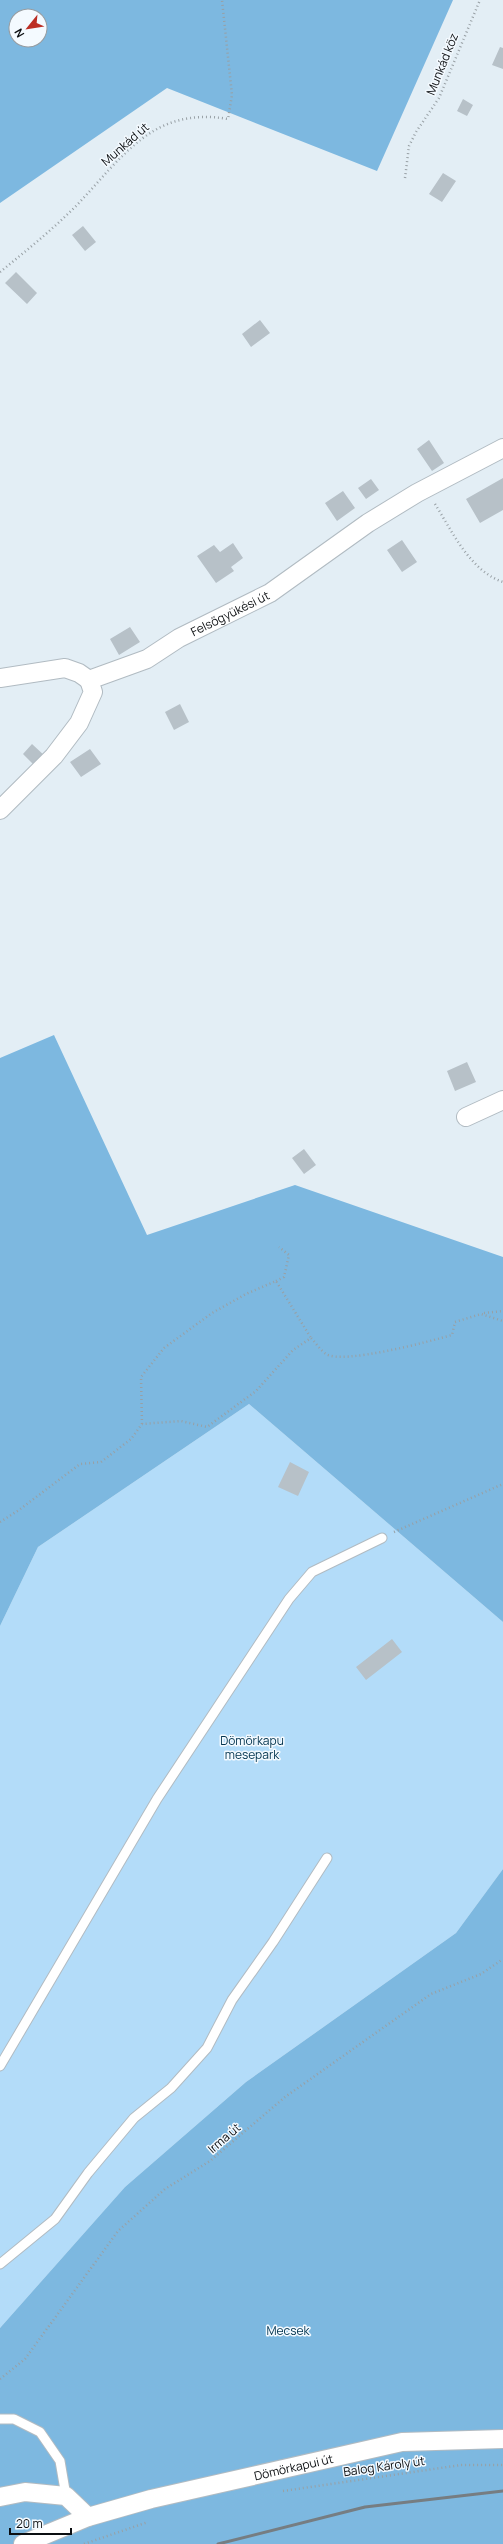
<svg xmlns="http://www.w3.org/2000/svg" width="503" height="2544" font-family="Manrope,sans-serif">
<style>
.green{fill:#b3dcf9}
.forest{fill:#7db8e0;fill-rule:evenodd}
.building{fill:#b7c1c8}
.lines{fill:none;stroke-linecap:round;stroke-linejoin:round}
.service-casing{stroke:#b1bbc2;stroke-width:11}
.minor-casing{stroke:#b1bbc2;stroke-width:20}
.path{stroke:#98a0a5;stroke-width:2.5;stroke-dasharray:1 3;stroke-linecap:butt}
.service{stroke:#fff;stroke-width:9}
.minor{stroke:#fff;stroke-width:18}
.rail{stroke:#767d82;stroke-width:3}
.labels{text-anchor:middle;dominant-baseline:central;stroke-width:3;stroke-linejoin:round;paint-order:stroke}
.street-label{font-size:12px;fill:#0b0e11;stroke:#f4faff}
.park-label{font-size:12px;fill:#033550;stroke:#f4faff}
</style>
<rect width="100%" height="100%" fill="#e3eef5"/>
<path class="green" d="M249,1404L503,1622V1869L456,1933L246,2082L125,2187L0,2328V1626L38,1547Z"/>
<path class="forest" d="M0,0H453L377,171L167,88L0,203ZM16,16H40V40H16Z
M54,1035L147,1235L295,1185L503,1257V1622L249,1404L38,1547L0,1626V1058Z
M503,1869V2544H0V2328L125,2187L246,2082L456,1933Z"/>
<path class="building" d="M500,47L503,48V69L492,65Z
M463,99L473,105L467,116L457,111Z
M443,173L456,181L442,202L429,194Z
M83,226L96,242L85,251L72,235Z
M16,272L37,293L27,304L5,283Z
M260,320L270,333L251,347L242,334Z
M429,440L444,463L432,471L417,449Z
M503,478V510L480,523L466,499Z
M371,479L379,490L366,499L358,488Z
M343,491L355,508L337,521L325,503Z
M402,540L417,562L402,572L387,550Z
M233,543L243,558L231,567L234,571L216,583L197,556L214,545L220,552Z
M130,627L140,642L119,655L110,639Z
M180,704L189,722L174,730L165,712Z
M32,744L46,757L36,767L23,754Z
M90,749L101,764L81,777L70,762Z
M467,1062L476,1082L455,1091L447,1071Z
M304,1149L316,1165L304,1174L292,1158Z
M290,1462L309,1472L298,1496L278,1487Z
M392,1639L402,1652L366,1680L356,1667Z"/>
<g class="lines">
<g class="service-casing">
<path id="service" d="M0,2066L157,1799L289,1599L312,1572L382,1538
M0,2264L55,2219L88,2173L134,2118L171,2088L207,2048L232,2000L273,1942L327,1858
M0,2419H14L40,2432L60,2461L66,2496"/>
</g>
<g class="minor-casing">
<g id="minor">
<path d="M0,678L65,668L79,673L89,680"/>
<path id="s1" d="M0,810L54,756L79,723L93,692L89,680L147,659L179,638L270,593L368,523L417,493L503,448"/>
<path d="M466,1117L503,1100"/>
<path d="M0,2497L25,2492L66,2496L88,2517"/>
<path id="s2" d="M23,2544L88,2517L151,2499L402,2442L503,2439"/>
</g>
</g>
<path class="path" d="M405,178L409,146L416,132L439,98L480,0
M0,272C26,251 52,230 76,206C122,158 152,106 228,119L232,95L222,0
M435,504C452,531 470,571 503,582
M276,1281L284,1277L289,1255L279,1247
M484,1313L503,1311
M142,1424L141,1377L164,1348L212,1313L246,1294L276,1281L311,1338
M0,1522L19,1510L80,1464L101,1462L131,1439L142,1424L181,1421L207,1427L256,1391L293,1350L311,1338C316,1343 320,1350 326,1354C342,1365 431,1341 452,1335L455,1322L481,1314L503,1321
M394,1532L503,1484
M0,2379L25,2359L118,2231L165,2189L210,2161L285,2097L431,1994L481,1974L503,1959
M283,2491L461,2465H503
M84,2544L148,2522"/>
<use href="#service" class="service"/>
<use href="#minor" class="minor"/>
<path class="rail" d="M218,2544L365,2507L503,2491"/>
</g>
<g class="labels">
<g class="street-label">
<text transform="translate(442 64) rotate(-68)">Munkád köz</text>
<text transform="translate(125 144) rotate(-41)">Munkád út</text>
<text stroke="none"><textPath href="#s1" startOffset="321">Felsőgyükési út</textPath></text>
<text transform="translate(224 2138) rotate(-41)">Irma út</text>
<text transform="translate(384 2466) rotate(-8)">Balog Károly út</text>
<text stroke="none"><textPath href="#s2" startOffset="282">Dömörkapui út</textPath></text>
</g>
<g class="park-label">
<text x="252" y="1740">Dömörkapu<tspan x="252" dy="14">mesepark</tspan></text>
<text x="288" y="2330">Mecsek</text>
</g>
</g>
<g transform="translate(28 28) rotate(240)"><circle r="19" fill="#f4faff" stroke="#979ca0"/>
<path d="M0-3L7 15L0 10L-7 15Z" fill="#bc2e24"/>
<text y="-6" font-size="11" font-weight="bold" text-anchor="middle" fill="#0b0e11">N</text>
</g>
<path d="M10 2528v6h61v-6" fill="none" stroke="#0b0e11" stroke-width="2"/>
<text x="16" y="2528" font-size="12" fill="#0b0e11" stroke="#f4faff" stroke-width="3" paint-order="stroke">20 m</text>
</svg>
